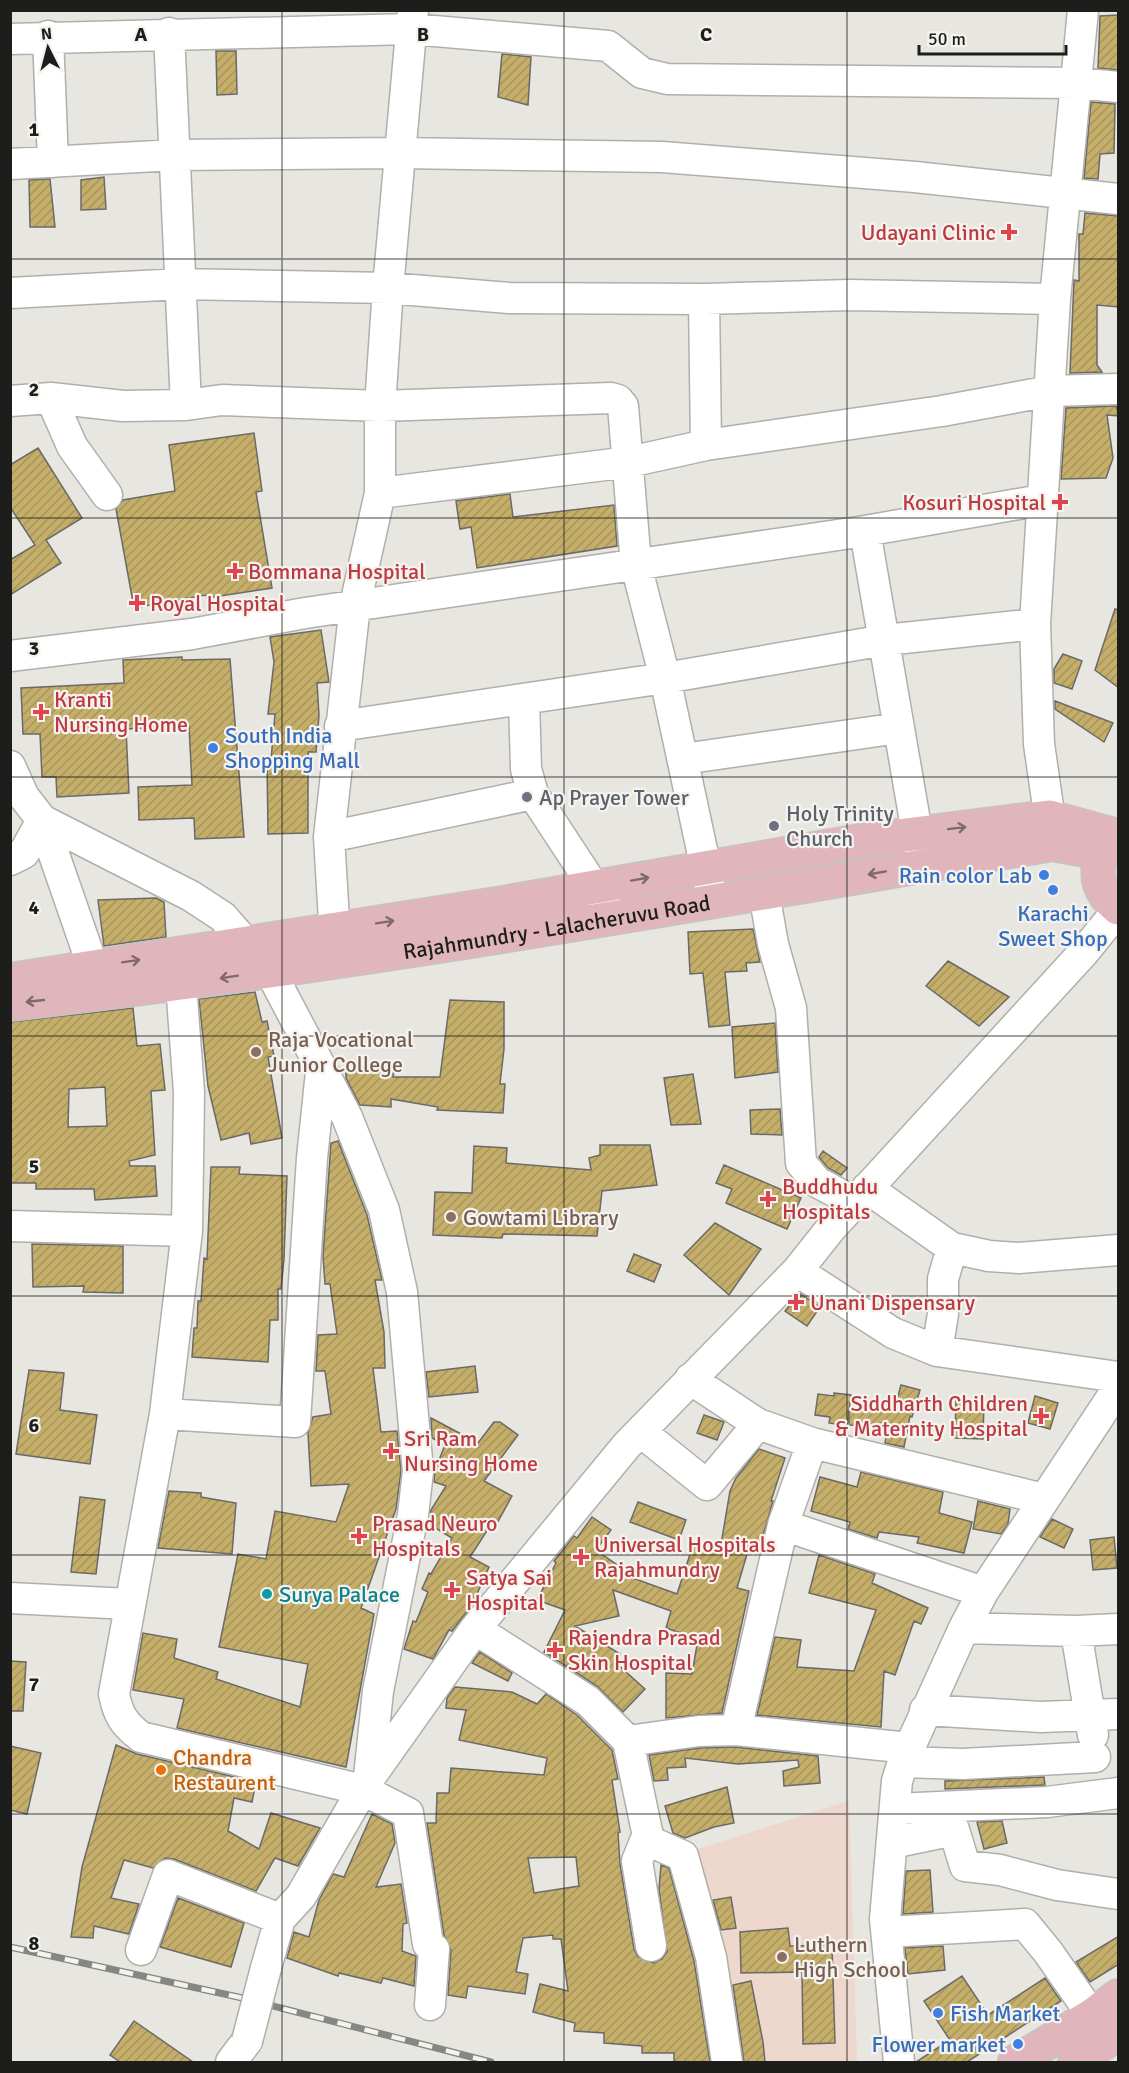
<svg xmlns="http://www.w3.org/2000/svg" width="1129" height="2073" font-family="Signika,sans-serif">
<style>
.education{fill:#eed7cc}
.building{fill:url(#building-hatch);stroke:#6b6a66;stroke-width:1.5;fill-rule:evenodd}
.lines{fill:none;stroke-linecap:round;stroke-linejoin:round}
.minor-casing{stroke:#b0afaa;stroke-width:33}
.major-casing{stroke:#c4c4c4;stroke-width:36}
.minor{stroke:#fff;stroke-width:30}
.major{stroke:#e1b5bc;stroke-width:33}
.rail-casing{stroke:#868682;stroke-width:7}
.rail{stroke:#f5f3ee;stroke-width:4.5;stroke-dasharray:14;stroke-linecap:butt}
.minor-bridge-casing{stroke:#b0afaa;stroke-width:33;stroke-linecap:butt}
.minor-bridge{stroke:#fff;stroke-width:30}
.oneway{stroke:#7f696c}
.grid{fill:none;stroke:#1d1d1b;stroke-width:1.5;stroke-opacity:0.55}
.health-dot{fill:#e0444e;stroke:#f5f3ee;stroke-width:2}
.shop-dot{fill:#3f7fe0;stroke:#f5f3ee;stroke-width:2}
.worship-dot{fill:#6b7280;stroke:#f5f3ee;stroke-width:2}
.education-dot{fill:#8d6e63;stroke:#f5f3ee;stroke-width:2}
.culture-dot{fill:#0f9aa8;stroke:#f5f3ee;stroke-width:2}
.food-dot{fill:#e8710a;stroke:#f5f3ee;stroke-width:2}
.labels{text-anchor:middle;dominant-baseline:central;stroke-width:4.5;stroke-linejoin:round;paint-order:stroke}
.health-label{font-size:22px;fill:#be3a42;stroke:#f5f3ee;text-anchor:start}
.shop-label{font-size:22px;fill:#366cbe;stroke:#f5f3ee;text-anchor:start}
.worship-label{font-size:22px;fill:#5b616d;stroke:#f5f3ee;text-anchor:start}
.street-label{font-size:22px;fill:#1d1d1b;stroke:#f5f3ee}
.education-label{font-size:22px;fill:#785e54;stroke:#f5f3ee;text-anchor:start}
.culture-label{font-size:22px;fill:#0d838f;stroke:#f5f3ee;text-anchor:start}
.food-label{font-size:22px;fill:#c56008;stroke:#f5f3ee;text-anchor:start}
.grid-label{font-size:20px;text-anchor:middle;font-weight:bold;fill:#1d1d1b;stroke:#f5f3ee;stroke-width:4.5;stroke-linejoin:round;paint-order:stroke}
</style>
<defs>
<pattern id="building-hatch" width="6" height="6" patternUnits="userSpaceOnUse" patternTransform="scale(1.5)"><rect width="6" height="6" fill="#c4ae6a"/><path d="M-1 1l2-2M0 6l6-6M5 7l2-2" fill="none" stroke="#a8955b"/></pattern>
</defs>
<rect width="100%" height="100%" fill="#e7e6e1"/>
<path class="education" d="M849,1801L857,2062H731L691,1851Z"/>
<path class="building" d="M1119,15L1118,70L1098,68L1100,16Z
M216,51H236L237,94L217,95Z
M502,54L531,57L528,105L498,97Z
M1091,102L1115,104L1114,153L1100,154L1098,179L1084,178Z
M104,177L106,209L81,210V180Z
M50,179L55,227H30L29,180Z
M1085,213L1119,216V307L1097,305V365L1102,372L1070,373L1074,280L1079,281V234H1083Z
M1116,406L1119,416L1107,415L1113,458L1106,478L1061,479L1066,408Z
M254,433L262,491L256,492L272,588L207,598L206,595L134,608L116,509L123,500L175,491L169,445Z
M38,448L82,518L46,540L61,563L10,595V560L35,545L10,507V465Z
M510,494L513,517L614,505L617,546L477,568L471,527L460,529L456,501Z
M1115,609L1119,610V688L1095,670Z
M321,630L329,682L317,683L319,715L316,752H308V833L268,834L267,760H271L275,714H268L274,662L270,637Z
M1063,654L1082,661L1072,689L1054,683V669Z
M182,657V660L230,659L244,837L195,839L194,818L139,820L138,787L192,785L189,726L126,729L129,793L57,797L56,777H42L40,734H23L21,688L124,683L123,660Z
M1055,701L1113,723L1104,742L1055,709Z
M156,898L164,902L166,937L104,946L98,900Z
M753,929L760,962L746,963L747,971L725,972L730,1025L709,1027L703,973L690,974L688,932Z
M948,961L1009,997L979,1026L926,986Z
M255,992L262,1022L267,1021L274,1056L268,1057L282,1138L251,1144L249,1133L221,1140L208,1086L199,999Z
M450,1000L504,1002V1049L500,1084H505L503,1113L437,1110L438,1107L391,1099V1107L360,1105L346,1078V1071L394,1072L393,1077H440Z
M133,1008L137,1046L160,1044L165,1090L151,1091L155,1155L129,1161L130,1166H155L157,1196L95,1200L94,1189H36V1183H10V1022ZM105,1087L107,1126L68,1127L69,1089Z
M775,1023L778,1072L735,1078L732,1027Z
M693,1074L701,1124L671,1125L664,1078Z
M780,1109L782,1135L751,1134L750,1110Z
M338,1141L367,1215L382,1280H375L384,1332L385,1368H373L381,1432L397,1431L401,1471L396,1509L361,1608L374,1614L346,1767L177,1728L184,1699L133,1690L143,1633L177,1639L174,1658L218,1672L216,1679L300,1707L308,1664L219,1647L238,1554L266,1559L275,1511L336,1522L349,1484L311,1486L308,1433L313,1417L331,1414L325,1371H316L318,1335L337,1334L330,1284H325L323,1256L331,1143Z
M600,1145H650L657,1185L602,1191L597,1236L503,1234L502,1238L433,1235L435,1192L472,1193L474,1146L507,1148L506,1163L591,1170L589,1158L600,1155Z
M823,1151L847,1168L841,1175L828,1168L819,1157Z
M724,1165L801,1198L787,1229L726,1203L732,1189L716,1183Z
M211,1167H240L239,1174L287,1176L284,1259L281,1289H278V1320H270L268,1362L192,1357L194,1328H197L198,1301H201L204,1258L207,1259Z
M715,1223L761,1249L729,1295L684,1255Z
M32,1244L123,1246V1293L83,1292L84,1286L33,1287Z
M634,1254L661,1265L654,1282L627,1271Z
M799,1293L820,1307L807,1326L785,1311Z
M475,1366L478,1392L429,1397L426,1372Z
M29,1370L64,1373L60,1410L97,1415L90,1464L16,1454Z
M901,1385L920,1390L912,1417L910,1416L904,1447L885,1443L888,1426L849,1425V1411H894Z
M834,1393L851,1395L847,1426L829,1423L830,1417L815,1415L818,1394L834,1396Z
M1035,1396L1058,1403L1050,1429L1028,1423Z
M956,1400L984,1401L983,1439L955,1438Z
M704,1415L724,1422L717,1440L697,1433Z
M431,1418L478,1443L494,1422H500L518,1435L484,1481L512,1496L496,1525L492,1523L470,1557L489,1567L472,1605L452,1631L449,1630L433,1659L404,1649L413,1621L416,1622L428,1592L422,1589L429,1573L431,1574L452,1538L429,1524L431,1510L446,1486L434,1482L435,1470L445,1445L432,1438Z
M759,1449L785,1458L771,1501H773L760,1546L750,1544L737,1588L749,1591L722,1713L666,1718V1673L692,1674L698,1639L666,1628L671,1611L613,1590L619,1616L575,1626L620,1654L615,1662L645,1689L623,1712L597,1686L544,1652L565,1610L537,1600L556,1563L554,1561L574,1536L577,1538L592,1517L611,1530L596,1550L620,1567L616,1572L677,1594L694,1542L720,1550L730,1491L736,1478Z
M861,1472L943,1492L939,1513L972,1522L964,1553L917,1543L919,1537L879,1532L877,1538L848,1529L850,1522L811,1511L820,1477L857,1487Z
M169,1491L201,1493V1497L236,1503L232,1554L158,1548Z
M80,1497L105,1500L96,1574L71,1572Z
M978,1501L1010,1509L1008,1524L1001,1534L973,1529Z
M638,1502L686,1520L679,1540L630,1522Z
M1052,1519L1073,1529L1064,1548L1040,1537Z
M1114,1537L1117,1568L1093,1570L1090,1540Z
M819,1555L875,1574L872,1583L928,1608L921,1624L914,1621L895,1675L884,1671L881,1727L757,1715L775,1637L801,1640L797,1667L854,1671L876,1610L809,1593Z
M480,1652L512,1673L508,1681L472,1663Z
M10,1661L26,1662L23,1711H10Z
M455,1687L512,1692L537,1704L546,1694L577,1715L612,1750L618,1779L612,1780L620,1832L618,1833L620,1864L634,1949L638,1957L653,1963L662,1959L667,1952L659,1889L661,1865L669,1868L694,1961L710,2062H674V2053H642V2046L604,2043V2033L574,2031L575,2023L533,2012L540,1984L568,1991L561,1939H553V1935L523,1938L516,1972L528,1974L525,1994L468,1986L466,1998L448,1995L451,1950L444,1935L427,1823H436L437,1793H449L451,1768L544,1775L547,1758L459,1740L466,1710L446,1708L447,1698ZM576,1857L579,1886L534,1893L528,1858Z
M116,1745L137,1754L256,1782L252,1802L234,1798L228,1831L259,1849L271,1813L320,1828L298,1866L275,1858L256,1891L174,1859L165,1858L153,1868L124,1860L111,1898L139,1904L129,1934L94,1926L93,1938L71,1937L82,1867Z
M10,1746L41,1753L27,1814L10,1810Z
M735,1747L818,1756L820,1783L784,1786L783,1771L799,1767L798,1760L738,1764L685,1758L686,1767L667,1768L668,1780L654,1781L649,1755L700,1748Z
M1044,1777L1045,1785L945,1789V1781Z
M727,1787L734,1823L714,1827L685,1838L673,1833L665,1806Z
M372,1814L392,1824L395,1843L376,1887L401,1884L407,1923L403,1924L402,1951L416,1956L414,1986L383,1978L381,1983L339,1973L338,1976L287,1958L294,1932L309,1937L319,1900L333,1874L344,1877Z
M1002,1821L1007,1843L984,1849L977,1822Z
M930,1870L933,1912L903,1914L906,1871Z
M731,1897L736,1928L721,1930L713,1900Z
M178,1898L244,1923L231,1967L160,1947Z
M788,1928L790,1946L832,1945L835,2043L803,2044L802,1972L741,1973L740,1932Z
M1119,1936V1964L1090,1982L1076,1962Z
M943,1946L945,1970L908,1974L905,1948Z
M962,1976L988,2015L1045,1978L1061,2001L967,2062H916L950,2040L924,2001Z
M751,1981L763,2042L765,2062H744L733,1985Z
M134,2021L193,2062H120L110,2055Z"/>
<g class="lines">
<g class="minor-casing">
<path id="minor" d="M169,33L186,405
M48,36L53,162
M10,39L411,29L608,46L642,73L667,79L1077,83L1118,87
M10,164L175,155L402,153L662,157L915,177L1118,199
M10,293L181,284L388,288L509,298L704,299L849,295L1055,299
M704,299L706,445
M51,398L72,446L107,495
M10,401L51,398L123,406L186,405L222,400L380,406L611,398L618,400L623,406L636,565L665,678L711,892
M380,493L629,462L706,445L942,411L1050,391L1118,389
M865,531L921,856
M10,656L192,634L305,613L865,531L1041,500
M524,699L526,769L533,794L607,907
M340,726L665,678L885,640L1035,624
M683,759L899,728
M10,766L24,797L42,820L191,896L223,917L270,971L347,1117L384,1210L402,1292L418,1471L413,1515L378,1691L369,1777
M42,820L101,990
M329,837L533,794
M1053,841L1039,744L1035,624L1055,299L1083,10
M10,860L24,853L42,820
M764,893L773,944L791,1008L801,1163L817,1182L854,1202
M336,954L329,837L355,605L380,493V406L388,288L413,10
M181,984L189,1092L187,1231L165,1414L114,1694C118,1715 124,1724 141,1737L363,1790L408,1813L428,1944L434,1949L430,2005
M867,1188L952,1248L989,1256L1019,1258L1118,1250
M10,1226L187,1231
M797,1271L893,1333L937,1351L1118,1377
M937,1351L943,1314V1279L952,1248
M690,1379L758,1424L812,1443L1044,1499
M165,1414L295,1422L312,1158L321,1072
M641,1432L707,1485L758,1424
M783,1525L812,1443
M10,1598L129,1604
M964,1628L1076,1631L1118,1629
M475,1629L588,1701L628,1741L649,1841L683,1856L711,1957L727,2062
M1076,1631L1093,1735
M925,1710L1041,1717L1118,1714
M736,1730L783,1525L983,1592
M628,1741L699,1731L736,1730L909,1748
M903,1762L963,1764L1095,1757
M896,1809L1047,1802L1118,1793
M648,1834L637,1861L651,1946
M892,1843L954,1830L965,1866L1000,1870L1057,1885L1118,1894
M887,1932L1025,1924L1048,1952L1106,2035
M141,1950L168,1875L280,1919
M266,1968L280,1919L301,1896L368,1780L475,1629L627,1445L797,1271L832,1227L1084,952L1118,910
M231,2062L247,2041
M899,2062L885,1919L897,1781L903,1762L964,1628L983,1592L1118,1388"/>
</g>
<g class="major-casing">
<g id="major">
<path d="M1118,841L1101,853C1095,877 1098,892 1118,908"/>
<path d="M10,980L497,904L866,840L1049,817L1118,836"/>
<path id="s1" d="M10,1004C360,965 706,902 1053,844L1101,853"/>
<path d="M1015,2062L1093,2015L1118,1996"/>
<path d="M1075,2062L1118,2033"/>
</g>
</g>
<use href="#minor" class="minor"/>
<use href="#major" class="major"/>
<g class="rail-casing">
<path id="rail" d="M10,1947L238,1997L491,2062"/>
</g>
<use href="#rail" class="rail"/>
<g class="minor-bridge-casing">
<path id="minor-bridge" d="M247,2041L266,1968"/>
</g>
<use href="#minor-bridge" class="minor-bridge"/>
</g>
<defs><path id="oneway-shaft" d="M-6 0H5M1.5-3L5.5 0L1.5 3" fill="none" stroke-width="1.6" stroke-linecap="round" stroke-linejoin="round" transform="scale(1.5)"/></defs>
<g class="oneway">
<use href="#oneway-shaft" transform="translate(957 828) rotate(-7)"/>
<use href="#oneway-shaft" transform="translate(877 873) rotate(170)"/>
<use href="#oneway-shaft" transform="translate(640 879) rotate(-10)"/>
<use href="#oneway-shaft" transform="translate(385 922) rotate(-9)"/>
<use href="#oneway-shaft" transform="translate(131 961) rotate(-9)"/>
<use href="#oneway-shaft" transform="translate(229 977) rotate(171)"/>
<use href="#oneway-shaft" transform="translate(35 1001) rotate(174)"/>
</g>
<path class="grid" d="M282,10V2062M564,10V2062M847,10V2062M10,259H1118M10,518H1118M10,777H1118M10,1036H1118M10,1296H1118M10,1555H1118M10,1814H1118"/>
<g class="health-dot">
<path d="M1006 223h6v6h6v6h-6v6h-6v-6h-6v-6h6z"/>
<path d="M1057 493h6v6h6v6h-6v6h-6v-6h-6v-6h6z"/>
<path d="M232 562h6v6h6v6h-6v6h-6v-6h-6v-6h6z"/>
<path d="M134 594h6v6h6v6h-6v6h-6v-6h-6v-6h6z"/>
<path d="M38 703h6v6h6v6h-6v6h-6v-6h-6v-6h6z"/>
<path d="M765 1190h6v6h6v6h-6v6h-6v-6h-6v-6h6z"/>
<path d="M793 1293h6v6h6v6h-6v6h-6v-6h-6v-6h6z"/>
<path d="M1038 1407h6v6h6v6h-6v6h-6v-6h-6v-6h6z"/>
<path d="M388 1442h6v6h6v6h-6v6h-6v-6h-6v-6h6z"/>
<path d="M356 1527h6v6h6v6h-6v6h-6v-6h-6v-6h6z"/>
<path d="M578 1548h6v6h6v6h-6v6h-6v-6h-6v-6h6z"/>
<path d="M449 1581h6v6h6v6h-6v6h-6v-6h-6v-6h6z"/>
<path d="M552 1641h6v6h6v6h-6v6h-6v-6h-6v-6h6z"/>
</g>
<g class="shop-dot">
<circle cx="213" cy="748" r="6"/>
<circle cx="1044" cy="875" r="6"/>
<circle cx="1053" cy="890" r="6"/>
<circle cx="938" cy="2013" r="6"/>
<circle cx="1018" cy="2044" r="6"/>
</g>
<g class="worship-dot">
<circle cx="527" cy="797" r="6"/>
<circle cx="774" cy="826" r="6"/>
</g>
<g class="education-dot">
<circle cx="256" cy="1052" r="6"/>
<circle cx="451" cy="1217" r="6"/>
<circle cx="782" cy="1957" r="6"/>
</g>
<circle class="culture-dot" cx="267" cy="1594" r="6"/>
<circle class="food-dot" cx="161" cy="1770" r="6"/>
<g class="labels">
<g class="health-label">
<text x="996" y="232" text-anchor="end">Udayani Clinic</text>
<text x="1046" y="502" text-anchor="end">Kosuri Hospital</text>
<text x="248" y="571">Bommana Hospital</text>
<text x="150" y="603">Royal Hospital</text>
<text x="54" y="699">Kranti<tspan x="54" dy="25">Nursing Home</tspan></text>
<text x="782" y="1186">Buddhudu<tspan x="782" dy="25">Hospitals</tspan></text>
<text x="810" y="1302">Unani Dispensary</text>
<text x="1028" y="1403" text-anchor="end">Siddharth Children<tspan x="1028" dy="25">&amp; Maternity Hospital</tspan></text>
<text x="404" y="1438">Sri Ram<tspan x="404" dy="25">Nursing Home</tspan></text>
<text x="372" y="1523">Prasad Neuro<tspan x="372" dy="25">Hospitals</tspan></text>
<text x="594" y="1544">Universal Hospitals<tspan x="594" dy="25">Rajahmundry</tspan></text>
<text x="466" y="1577">Satya Sai<tspan x="466" dy="25">Hospital</tspan></text>
<text x="568" y="1637">Rajendra Prasad<tspan x="568" dy="25">Skin Hospital</tspan></text>
</g>
<g class="shop-label">
<text x="225" y="735">South India<tspan x="225" dy="25">Shopping Mall</tspan></text>
<text x="1032" y="875" text-anchor="end">Rain color Lab</text>
<text x="1053" y="913" text-anchor="middle">Karachi<tspan x="1053" dy="25">Sweet Shop</tspan></text>
<text x="950" y="2013">Fish Market</text>
<text x="1006" y="2044" text-anchor="end">Flower market</text>
</g>
<g class="worship-label">
<text x="539" y="797">Ap Prayer Tower</text>
<text x="786" y="813">Holy Trinity<tspan x="786" dy="25">Church</tspan></text>
</g>
<g class="street-label">
<text stroke="none"><textPath href="#s1" startOffset="552">Rajahmundry - Lalacheruvu Road</textPath></text>
</g>
<g class="education-label">
<text x="268" y="1039">Raja Vocational<tspan x="268" dy="25">Junior College</tspan></text>
<text x="463" y="1217">Gowtami Library</text>
<text x="794" y="1944">Luthern<tspan x="794" dy="25">High School</tspan></text>
</g>
<g class="culture-label">
<text x="279" y="1594">Surya Palace</text>
</g>
<g class="food-label">
<text x="173" y="1757">Chandra<tspan x="173" dy="25">Restaurent</tspan></text>
</g>
</g>
<g class="grid-label">
<text x="141" y="41">A</text>
<text x="423" y="41">B</text>
<text x="706" y="41">C</text>
<text x="34" y="136">1</text>
<text x="34" y="396">2</text>
<text x="34" y="655">3</text>
<text x="34" y="914">4</text>
<text x="34" y="1173">5</text>
<text x="34" y="1432">6</text>
<text x="34" y="1691">7</text>
<text x="34" y="1950">8</text>
</g>
<rect width="1129" height="2073" fill="none" stroke="#1d1d1b" stroke-width="24"/>
<g transform="translate(48 48) rotate(354)" stroke="#f5f3ee" stroke-width="4.5" paint-order="stroke">
<path d="M0-4.5L10 22L0 15L-10 22Z" fill="#1d1d1b"/>
<text y="-9" font-size="16" font-weight="bold" text-anchor="middle" fill="#1d1d1b">N</text>
</g>
<path d="M919 45v9h147v-9" fill="none" stroke="#1d1d1b" stroke-width="3"/>
<text x="928" y="45" font-size="18" fill="#1d1d1b" stroke="#f5f3ee" stroke-width="4.5" paint-order="stroke">50 m</text>
</svg>
